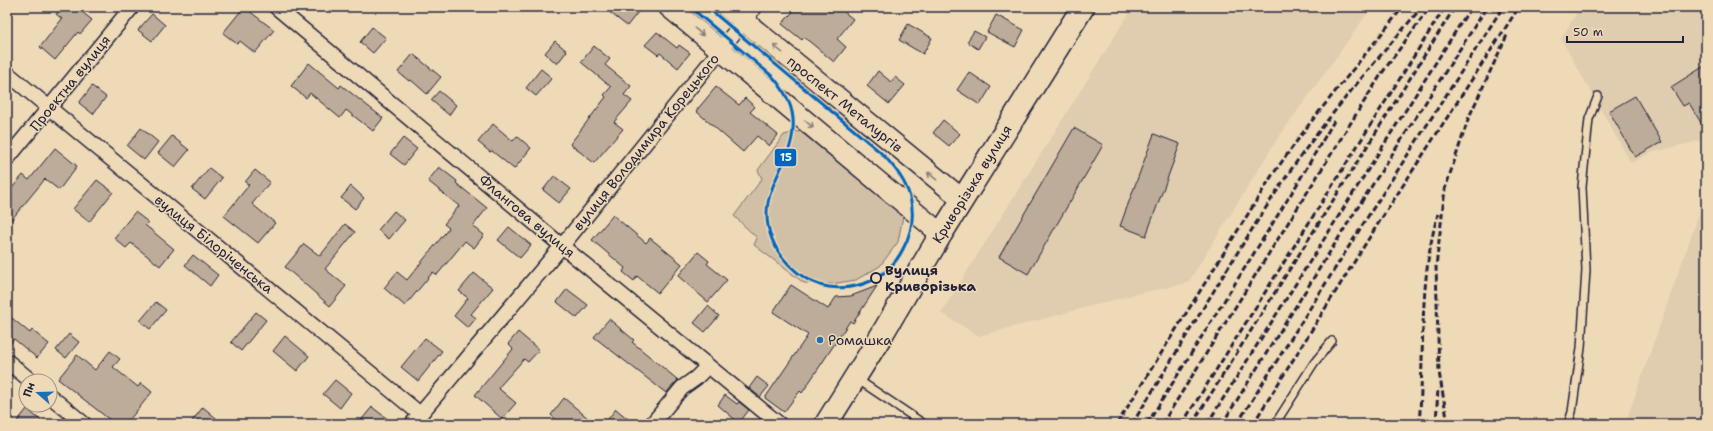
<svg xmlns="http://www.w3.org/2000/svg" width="1713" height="431" font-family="'Shantell Sans',sans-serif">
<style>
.built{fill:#e0ccaf}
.green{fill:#d1bfa6;stroke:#7a7070}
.building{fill:#bcac99;stroke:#22223b}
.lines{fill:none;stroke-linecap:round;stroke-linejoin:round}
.lane-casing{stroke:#22223b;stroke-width:10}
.street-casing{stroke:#22223b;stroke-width:17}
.secondary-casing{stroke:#22223b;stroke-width:23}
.primary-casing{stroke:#22223b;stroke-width:25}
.lane{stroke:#efdab8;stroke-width:7}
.street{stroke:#efdab8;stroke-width:14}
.secondary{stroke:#efdab8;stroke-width:20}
.primary{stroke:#efdab8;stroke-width:22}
.rail{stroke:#22223b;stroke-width:3;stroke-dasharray:6 3;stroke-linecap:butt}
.tram-1-casing{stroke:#efdab8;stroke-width:6}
.tram-1{stroke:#0065bd;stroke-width:3}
.oneway{stroke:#887e7a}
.stop-dot{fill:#efdab8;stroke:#22223b;stroke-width:2}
.poi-dot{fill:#1f6fb2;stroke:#efdab8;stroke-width:1.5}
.labels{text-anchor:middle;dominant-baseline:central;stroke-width:3;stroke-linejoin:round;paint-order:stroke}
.street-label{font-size:14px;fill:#22223b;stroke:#efdab8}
.stop-label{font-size:14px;font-weight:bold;fill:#22223b;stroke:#efdab8;text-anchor:start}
.poi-label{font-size:14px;fill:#22223b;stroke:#efdab8;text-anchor:start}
.line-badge{stroke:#efdab8;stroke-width:1.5}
.badge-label{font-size:11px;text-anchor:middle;font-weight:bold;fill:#fff}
</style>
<rect width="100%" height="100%" fill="#efdab8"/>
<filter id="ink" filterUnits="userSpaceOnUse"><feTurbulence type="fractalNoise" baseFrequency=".025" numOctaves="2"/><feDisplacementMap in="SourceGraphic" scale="8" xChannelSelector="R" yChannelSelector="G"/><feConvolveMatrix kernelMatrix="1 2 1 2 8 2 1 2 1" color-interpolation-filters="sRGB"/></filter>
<g filter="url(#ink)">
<path class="built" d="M1133,7H1372L1276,141L1188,283L1136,294L979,336L941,313Z
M1580,7H1706V139L1650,153L1631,163L1561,39Z
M1706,194V424H1625L1681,265Z"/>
<path class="green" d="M800,131L903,216L898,242L880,266L856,280L831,284L804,283L754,245L757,238L734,216L762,179L758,170L784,135Z"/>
<path class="building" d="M62,7H76L92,20L80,34L78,32L55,60L40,47L62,19L56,14Z
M244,7L274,30L255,53L240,41L237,44L223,33Z
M603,7H642L627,26Z
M797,7H838L853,19L837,39L846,47L834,62L804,37L802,40L782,24Z
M152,14L165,25L152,41L138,30Z
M996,15L1024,30L1015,47L987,32Z
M908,24L932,38L923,54L899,40Z
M372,27L386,38L373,53L360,42Z
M974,31L985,37L978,49L967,42Z
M657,32L677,48L679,45L690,53L678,68L660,53L658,55L645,45Z
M555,41L567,51L557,64L545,53Z
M594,46L610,59L605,65L631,86L624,95L632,101L614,122L623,129L594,163L570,144L606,97L604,95L611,87L581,62Z
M413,54L441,77L427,94L411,80L409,81L398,72Z
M309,63L339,88L341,85L383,118L373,131L346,110L340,118L310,93L306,98L291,86Z
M1706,65V131L1689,103L1683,106L1671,87Z
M541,69L552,78L536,96L526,88Z
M878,71L891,82L895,77L905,85L889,104L867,86Z
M969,72L991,87L980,105L957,90Z
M92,86L106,97L93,114L79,103Z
M716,87L739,105L745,98L755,107L750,112L778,135L769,146L757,136L743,152L696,111Z
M439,91L456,105L449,115L431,100Z
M1635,96L1662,142L1635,157L1609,111Z
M943,120L960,134L949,146L933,133Z
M493,124L513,141L517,136L531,148L514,169L492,151L490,152L478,142Z
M141,128L158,142L144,160L127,146Z
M1074,128L1103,145L1028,274L999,257Z
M1154,134L1180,144L1146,236L1120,226Z
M172,136L189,150L175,167L158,153Z
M403,138L417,149L404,165L390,154Z
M55,148L77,166L59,190L45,179L7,225V194L23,175L29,180Z
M439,167L457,181L456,183L487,208L473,226L484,235L474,248L465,241L437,275L433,272L405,306L384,288L397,272L407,280L449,228L444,224L459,206L428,181Z
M209,168L222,178L205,199L192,189Z
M255,170L270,182L252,204L275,223L258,243L224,216L249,185L245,182Z
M554,176L571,189L559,203L543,190Z
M97,180L113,192L89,222L73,209Z
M351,186L364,198L355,209L341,198Z
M394,211L405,220L389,239L378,230Z
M135,212L148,222L145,225L174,249L160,266L131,243L126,248L114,238Z
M613,215L646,243L650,238L682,264L658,293L637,276L634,281L623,272L625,268L592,240Z
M345,224L355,232L325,269L346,286L330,306L285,267L304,244L320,256Z
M509,227L531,245L520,258L498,240Z
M698,252L709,261L707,264L727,280L708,302L678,276Z
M193,255L218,275L210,286L185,265Z
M474,273L493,288L471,314L476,318L468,328L454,316L468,298L459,291Z
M791,285L828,309L836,297L851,296L877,286L853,323L850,321L802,393L800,391L784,412L765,398L808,335L773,312Z
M567,289L588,305L577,318L557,302Z
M156,302L166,310L150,329L140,321Z
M708,306L719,316L705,332L694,323Z
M256,312L266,320L241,351L231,342Z
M7,314L30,333L32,330L49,344L37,358L14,339L7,348Z
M609,319L634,340L632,342L678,380L666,393L594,337Z
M518,332L539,350L528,362L524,359L498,388L516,403L502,419L475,395L513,349L508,344Z
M69,334L79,342L66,358L56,350Z
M285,336L309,356L297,371L273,351Z
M425,338L442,351L418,381L401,367Z
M110,351L120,359L113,367L138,387L141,383L152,392L126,424H115L58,379L77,355L95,370Z
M757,377L769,386L760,397L749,388Z
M335,380L351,393L340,408L323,394Z
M725,395L737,404L739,402L749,410L739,423L718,405Z
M564,398L595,424H561L551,415Z
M203,407L223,424H190Z
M372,407L394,424H358Z
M27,409L45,424H15Z
M616,409L634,424H604Z"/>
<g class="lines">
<g class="lane-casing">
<path id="lane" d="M857,379L924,424
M1275,424L1314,363L1332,341
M1568,424L1572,412L1581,348L1586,270L1582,187L1589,119L1598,96"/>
</g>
<g class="street-casing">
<path id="street" d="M276,7L562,246L779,424
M7,73L420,414
M7,159L132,7
M7,361L31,381
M50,396L84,424
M412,424L562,246L755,7
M652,424L682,388L696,378L708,366"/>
</g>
<g class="secondary-casing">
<path id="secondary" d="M669,7L941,234
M727,7L963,200"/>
</g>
<g class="primary-casing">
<path id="primary" d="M826,424L881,336L941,234L1083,7"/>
</g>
<use href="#lane" class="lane"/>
<use href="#street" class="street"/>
<use href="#secondary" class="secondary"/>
<use href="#primary" class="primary"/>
<path class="rail" d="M1117,424L1273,174L1310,123L1403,7
M1132,424C1183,343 1231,260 1284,180C1325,119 1374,63 1422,7
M1147,424L1296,186L1334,121
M1162,424L1382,73L1430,7
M1182,424L1445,7
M1192,424L1455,7
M1207,424L1471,7
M1222,424L1353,215L1487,7
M1237,424L1365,221L1503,7
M1253,424L1376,227L1519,7
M1419,424C1425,354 1418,282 1438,214
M1436,424L1438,388
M1448,424L1439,372L1436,267L1445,189L1469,117L1508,33"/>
<g class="tram-1-casing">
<path id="tram-1" d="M690,7L773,77C786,92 795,109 793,129C792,151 779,169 772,189C758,224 775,258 805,278C825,291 850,290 871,281C885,274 896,263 903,249C923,211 909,180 880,152L707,7"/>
</g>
<use href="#tram-1" class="tram-1"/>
</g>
<defs><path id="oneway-shaft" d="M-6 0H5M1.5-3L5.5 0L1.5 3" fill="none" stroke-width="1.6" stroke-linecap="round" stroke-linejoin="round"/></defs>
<g class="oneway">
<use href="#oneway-shaft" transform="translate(699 32) rotate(40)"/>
<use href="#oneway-shaft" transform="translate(778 49) rotate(-141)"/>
<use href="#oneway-shaft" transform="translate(809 124) rotate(40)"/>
<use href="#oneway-shaft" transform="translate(932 176) rotate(-141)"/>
</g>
</g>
<circle class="stop-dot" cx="876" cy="278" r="5"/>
<circle class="poi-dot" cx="820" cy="340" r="4"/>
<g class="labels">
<g class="street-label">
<text transform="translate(70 83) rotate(-51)">Проектна вулиця</text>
<text transform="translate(845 104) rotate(39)">проспект Металургів</text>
<text transform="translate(646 142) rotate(-51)">вулиця Володимира Корецького</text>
<text transform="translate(972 184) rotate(-58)">Криворізька вулиця</text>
<text transform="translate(527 216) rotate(40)">Флангова вулиця</text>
<text transform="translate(214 244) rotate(39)">вулиця Білоріченська</text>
</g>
<g class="stop-label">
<text x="885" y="270">Вулиця<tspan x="885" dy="16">Криворізька</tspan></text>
</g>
<g class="poi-label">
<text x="828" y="340">Ромашка</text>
</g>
</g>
<rect class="line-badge" x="774" y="148" width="23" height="19" rx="4" fill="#0065bd"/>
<g class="badge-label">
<text x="786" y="161">15</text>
</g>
<rect width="1713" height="431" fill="none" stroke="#efdab8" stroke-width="24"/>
<rect x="12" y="12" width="1689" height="407" fill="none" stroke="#22223b" stroke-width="1.5" filter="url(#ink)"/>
<g transform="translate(38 393) rotate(290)"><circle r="19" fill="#efdab8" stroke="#9d9086"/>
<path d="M0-3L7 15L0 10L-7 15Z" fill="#1f6fb2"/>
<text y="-6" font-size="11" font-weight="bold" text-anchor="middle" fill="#22223b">Пн</text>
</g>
<path d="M1567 36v6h116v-6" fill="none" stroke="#22223b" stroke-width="2"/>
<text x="1573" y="36" font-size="12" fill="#22223b" stroke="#efdab8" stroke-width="3" paint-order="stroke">50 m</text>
</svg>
